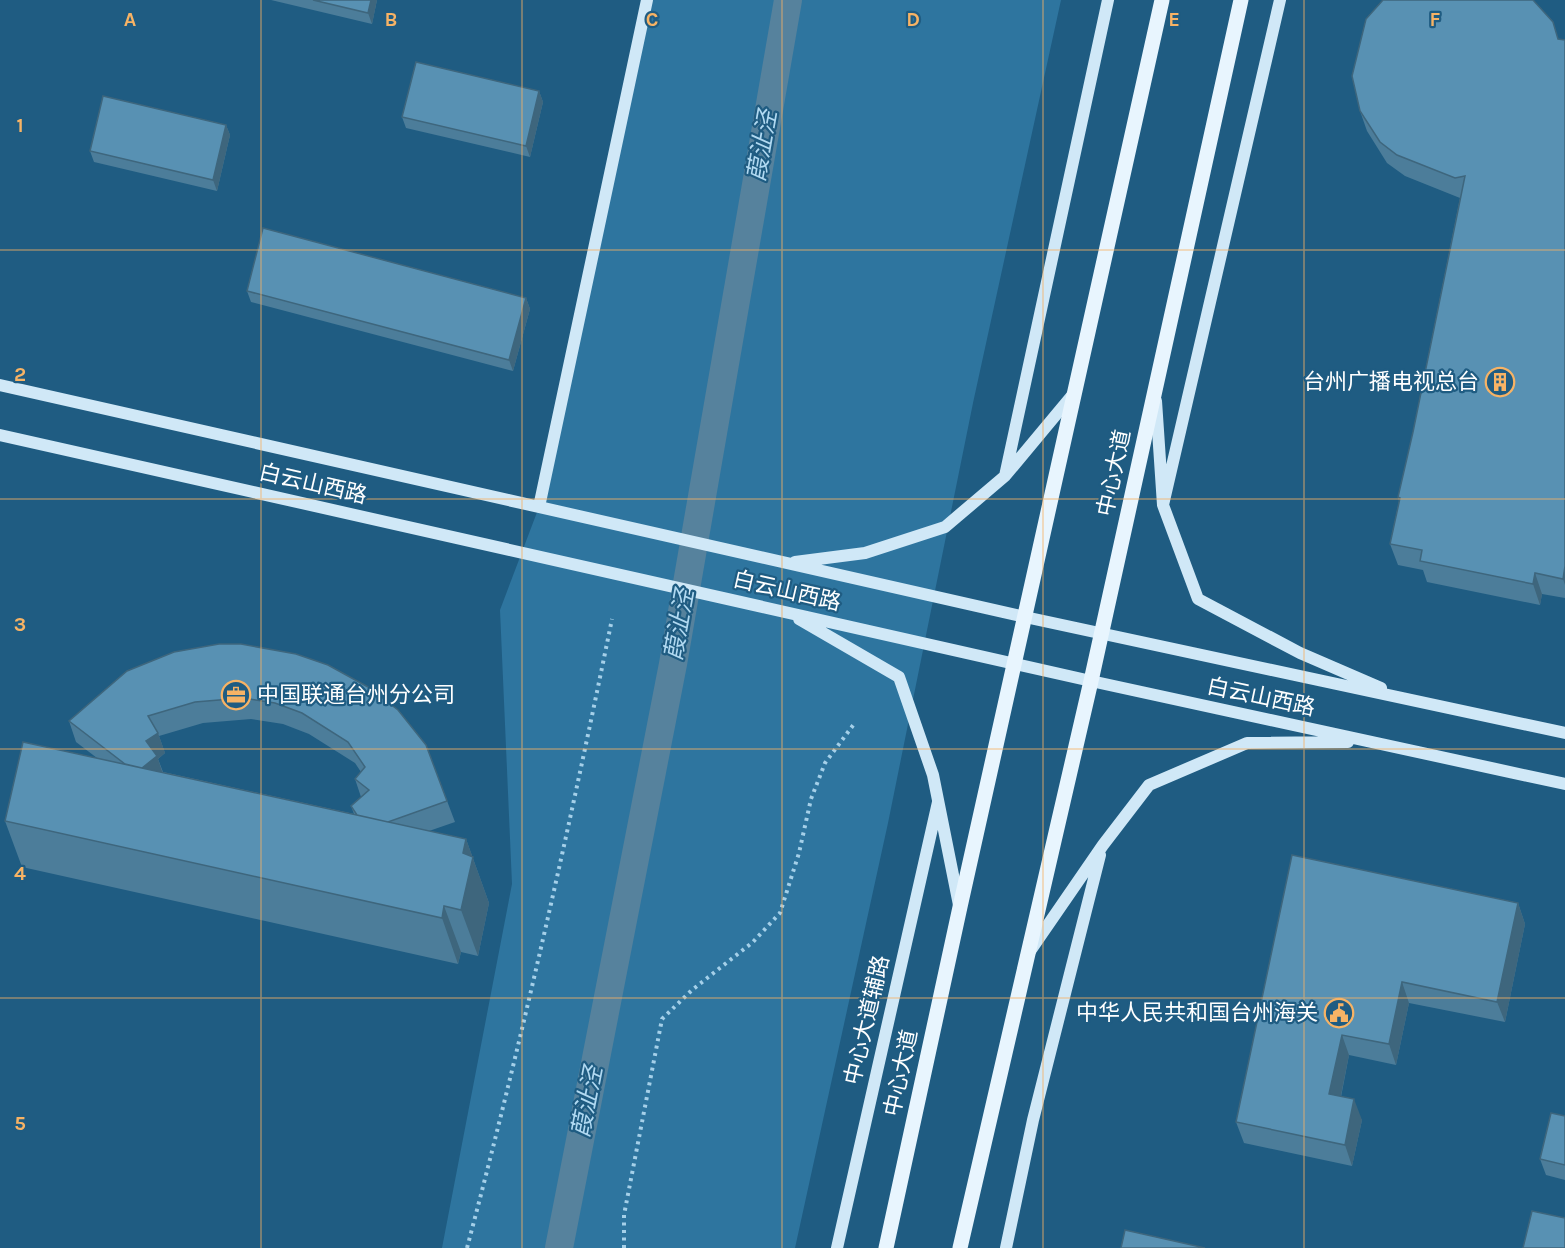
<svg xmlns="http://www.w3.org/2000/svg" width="1565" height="1248" font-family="Karla,'Noto Sans SC',sans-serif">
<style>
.green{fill:#2e759f}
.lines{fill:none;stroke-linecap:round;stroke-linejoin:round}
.canal{stroke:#56829d;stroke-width:28}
.path{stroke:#a5d0e9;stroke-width:4;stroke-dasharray:3 4.5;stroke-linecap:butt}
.secondary{stroke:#d0e8f7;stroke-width:12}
.primary{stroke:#e8f5fe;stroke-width:15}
.wall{fill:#4c7d9a;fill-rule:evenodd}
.shaded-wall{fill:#3e667d}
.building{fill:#5891b3;stroke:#3e667d;stroke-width:1.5}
.grid{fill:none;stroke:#f7b365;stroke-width:1.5;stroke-opacity:0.55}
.labels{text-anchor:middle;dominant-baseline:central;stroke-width:4.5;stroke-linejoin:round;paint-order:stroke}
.poi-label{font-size:22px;fill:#fff;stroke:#1f5c82;text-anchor:end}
.street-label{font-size:22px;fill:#fff;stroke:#1f5c82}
.water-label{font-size:24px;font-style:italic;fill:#b1d9f1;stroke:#1f5c82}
.grid-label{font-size:20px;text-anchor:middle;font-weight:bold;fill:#f7b365;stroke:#1f5c82;stroke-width:4.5;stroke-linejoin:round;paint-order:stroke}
</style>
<rect width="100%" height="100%" fill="#1f5c82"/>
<path class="green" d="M647,0H1061L973,403L888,823L795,1248H442L512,884L500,610L539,507Z"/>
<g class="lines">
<path class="canal" d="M559,1248L673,664L788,0"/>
<path class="path" d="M467,1248C522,1040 569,830 612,619
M624,1248V1215L662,1019L692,990L753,942L780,913L799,853L811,799L825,763L854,724"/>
<path class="secondary" d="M0,385L1025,617L1565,733
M1156,401L1163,505L1198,599L1300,653L1381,688
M0,435L1091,681L1565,784
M1005,476L1108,0
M1163,505L1280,0
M539,507L647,0
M795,562L865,553L945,527L1005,476L1075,392
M799,619L899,677L933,775L959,905
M1030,951L1103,845L1149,785L1247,743L1348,742
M837,1248L938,802
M1006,1248L1033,1120L1100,855"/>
<path class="primary" d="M886,1248L960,907L1162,0
M960,1248L1091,681L1241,0"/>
</g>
<path class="wall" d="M271,0H377L372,24Z
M1559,39L1565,40V598L1542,594L1540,605L1427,582L1423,570L1398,565L1390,544L1399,501L1398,497L1413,432L1460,198L1405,176L1387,163L1367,131L1360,111Z
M539,91L543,102L530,157L406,128L402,117Z
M226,125L230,135L217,191L94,162L90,151Z
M247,291L526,298L530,309L513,371L251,302Z
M127,671L398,710L426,745L455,822L429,831L466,839L489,903L478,956L461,952L458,964L22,867L5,821L97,758L76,742L69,721ZM251,719L283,724L309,734L355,763L361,772L355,779L361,797L351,806L354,814L163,772L158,759L165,753L159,736L203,723Z
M1292,855L1518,903L1525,924L1505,1022L1409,1003L1396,1065L1349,1055L1341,1097L1362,1120L1352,1166L1244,1143L1236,1122Z
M1565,1116V1180L1546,1175L1540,1159Z"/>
<path class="shaded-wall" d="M371,0H377L372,24L368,13Z
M539,91L543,102L530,157L526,146Z
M226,125L230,135L217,191L213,180Z
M526,298L530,309L513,371L509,360Z
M1565,566V585L1563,579Z
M1535,573L1542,594L1540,605L1533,584Z
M158,733L165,753L158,759L164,777L136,773L146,741Z
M466,839L489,903L478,956L461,910L463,853Z
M1518,903L1525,924L1505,1022L1497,1002Z
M444,906L461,952L458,964L442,918Z
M1402,982L1409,1003L1396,1065L1389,1044Z
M1342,1035L1349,1055L1337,1115L1329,1094Z
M1354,1099L1362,1120L1352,1166L1345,1145Z"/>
<path class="building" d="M313,0H371L368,13Z
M1383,0H1533L1553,22L1558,39L1565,40V566L1563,579L1535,573L1533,584L1420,561L1422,550L1390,544L1400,498L1398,497L1413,432L1465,176L1455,178L1397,155L1380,142L1360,111L1352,76L1366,19Z
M416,62L539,91L526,146L402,117Z
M103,96L226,125L213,180L90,151Z
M263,228L526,298L509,360L247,291Z
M219,644H241L296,654L328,665L368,687L398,710L426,745L447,801L388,822L357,815L351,806L369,790L355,779L365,767L348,742L302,713L275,703L243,698L195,702L148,716L158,733L146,741L157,756L142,768L125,764L69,721L127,671L174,652Z
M23,742L466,839L463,853L473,857L461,910L444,906L442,918L5,821Z
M1292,855L1518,903L1497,1002L1402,982L1389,1044L1342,1035L1329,1094L1354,1099L1345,1145L1236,1122Z
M1551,1113L1565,1116V1165L1540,1159Z
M1532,1211L1565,1218V1248H1523Z
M1125,1230L1205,1248H1121Z"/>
<path class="grid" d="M261,0V1248M522,0V1248M782,0V1248M1043,0V1248M1304,0V1248M0,250H1565M0,499H1565M0,749H1565M0,998H1565"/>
<defs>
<g id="building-ring" transform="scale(1.5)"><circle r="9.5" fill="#1f5c82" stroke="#f7b365" stroke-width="1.5"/><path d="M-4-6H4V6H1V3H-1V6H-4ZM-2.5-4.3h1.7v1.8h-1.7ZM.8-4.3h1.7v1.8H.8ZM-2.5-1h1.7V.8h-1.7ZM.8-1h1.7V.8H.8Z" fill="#f7b365"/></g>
<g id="office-ring" transform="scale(1.5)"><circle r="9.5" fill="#1f5c82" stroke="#f7b365" stroke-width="1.5"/><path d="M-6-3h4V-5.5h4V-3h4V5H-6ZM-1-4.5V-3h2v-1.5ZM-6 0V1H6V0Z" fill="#f7b365"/></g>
<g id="civic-ring" transform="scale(1.5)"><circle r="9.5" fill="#1f5c82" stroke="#f7b365" stroke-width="1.5"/><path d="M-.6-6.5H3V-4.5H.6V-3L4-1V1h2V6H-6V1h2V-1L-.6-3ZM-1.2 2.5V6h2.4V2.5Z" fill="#f7b365"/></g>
</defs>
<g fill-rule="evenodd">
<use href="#building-ring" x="1500" y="382"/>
<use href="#office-ring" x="236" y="695"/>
<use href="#civic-ring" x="1339" y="1013"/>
</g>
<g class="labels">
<g class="poi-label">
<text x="1479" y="382">台州广播电视总台</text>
<text x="257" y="695" text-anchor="start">中国联通台州分公司</text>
<text x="1318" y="1013">中华人民共和国台州海关</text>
</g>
<g class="street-label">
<text transform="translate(1114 473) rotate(-78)">中心大道</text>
<text transform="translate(313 484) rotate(13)">白云山西路</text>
<text transform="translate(787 591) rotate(13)">白云山西路</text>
<text transform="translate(1261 697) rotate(12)">白云山西路</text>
<text transform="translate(867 1020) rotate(-77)">中心大道辅路</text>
<text transform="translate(901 1073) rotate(-78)">中心大道</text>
</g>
<g class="water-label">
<text transform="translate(762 146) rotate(-80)">葭沚泾</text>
<text transform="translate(679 625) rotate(-80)">葭沚泾</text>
<text transform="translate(587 1102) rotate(-79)">葭沚泾</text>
</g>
</g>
<g class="grid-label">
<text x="130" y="26">A</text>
<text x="391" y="26">B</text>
<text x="652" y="26">C</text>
<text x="913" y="26">D</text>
<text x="1174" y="26">E</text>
<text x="1435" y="26">F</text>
<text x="20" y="132">1</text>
<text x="20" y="381">2</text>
<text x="20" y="631">3</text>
<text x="20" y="880">4</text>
<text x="20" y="1130">5</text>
</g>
</svg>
